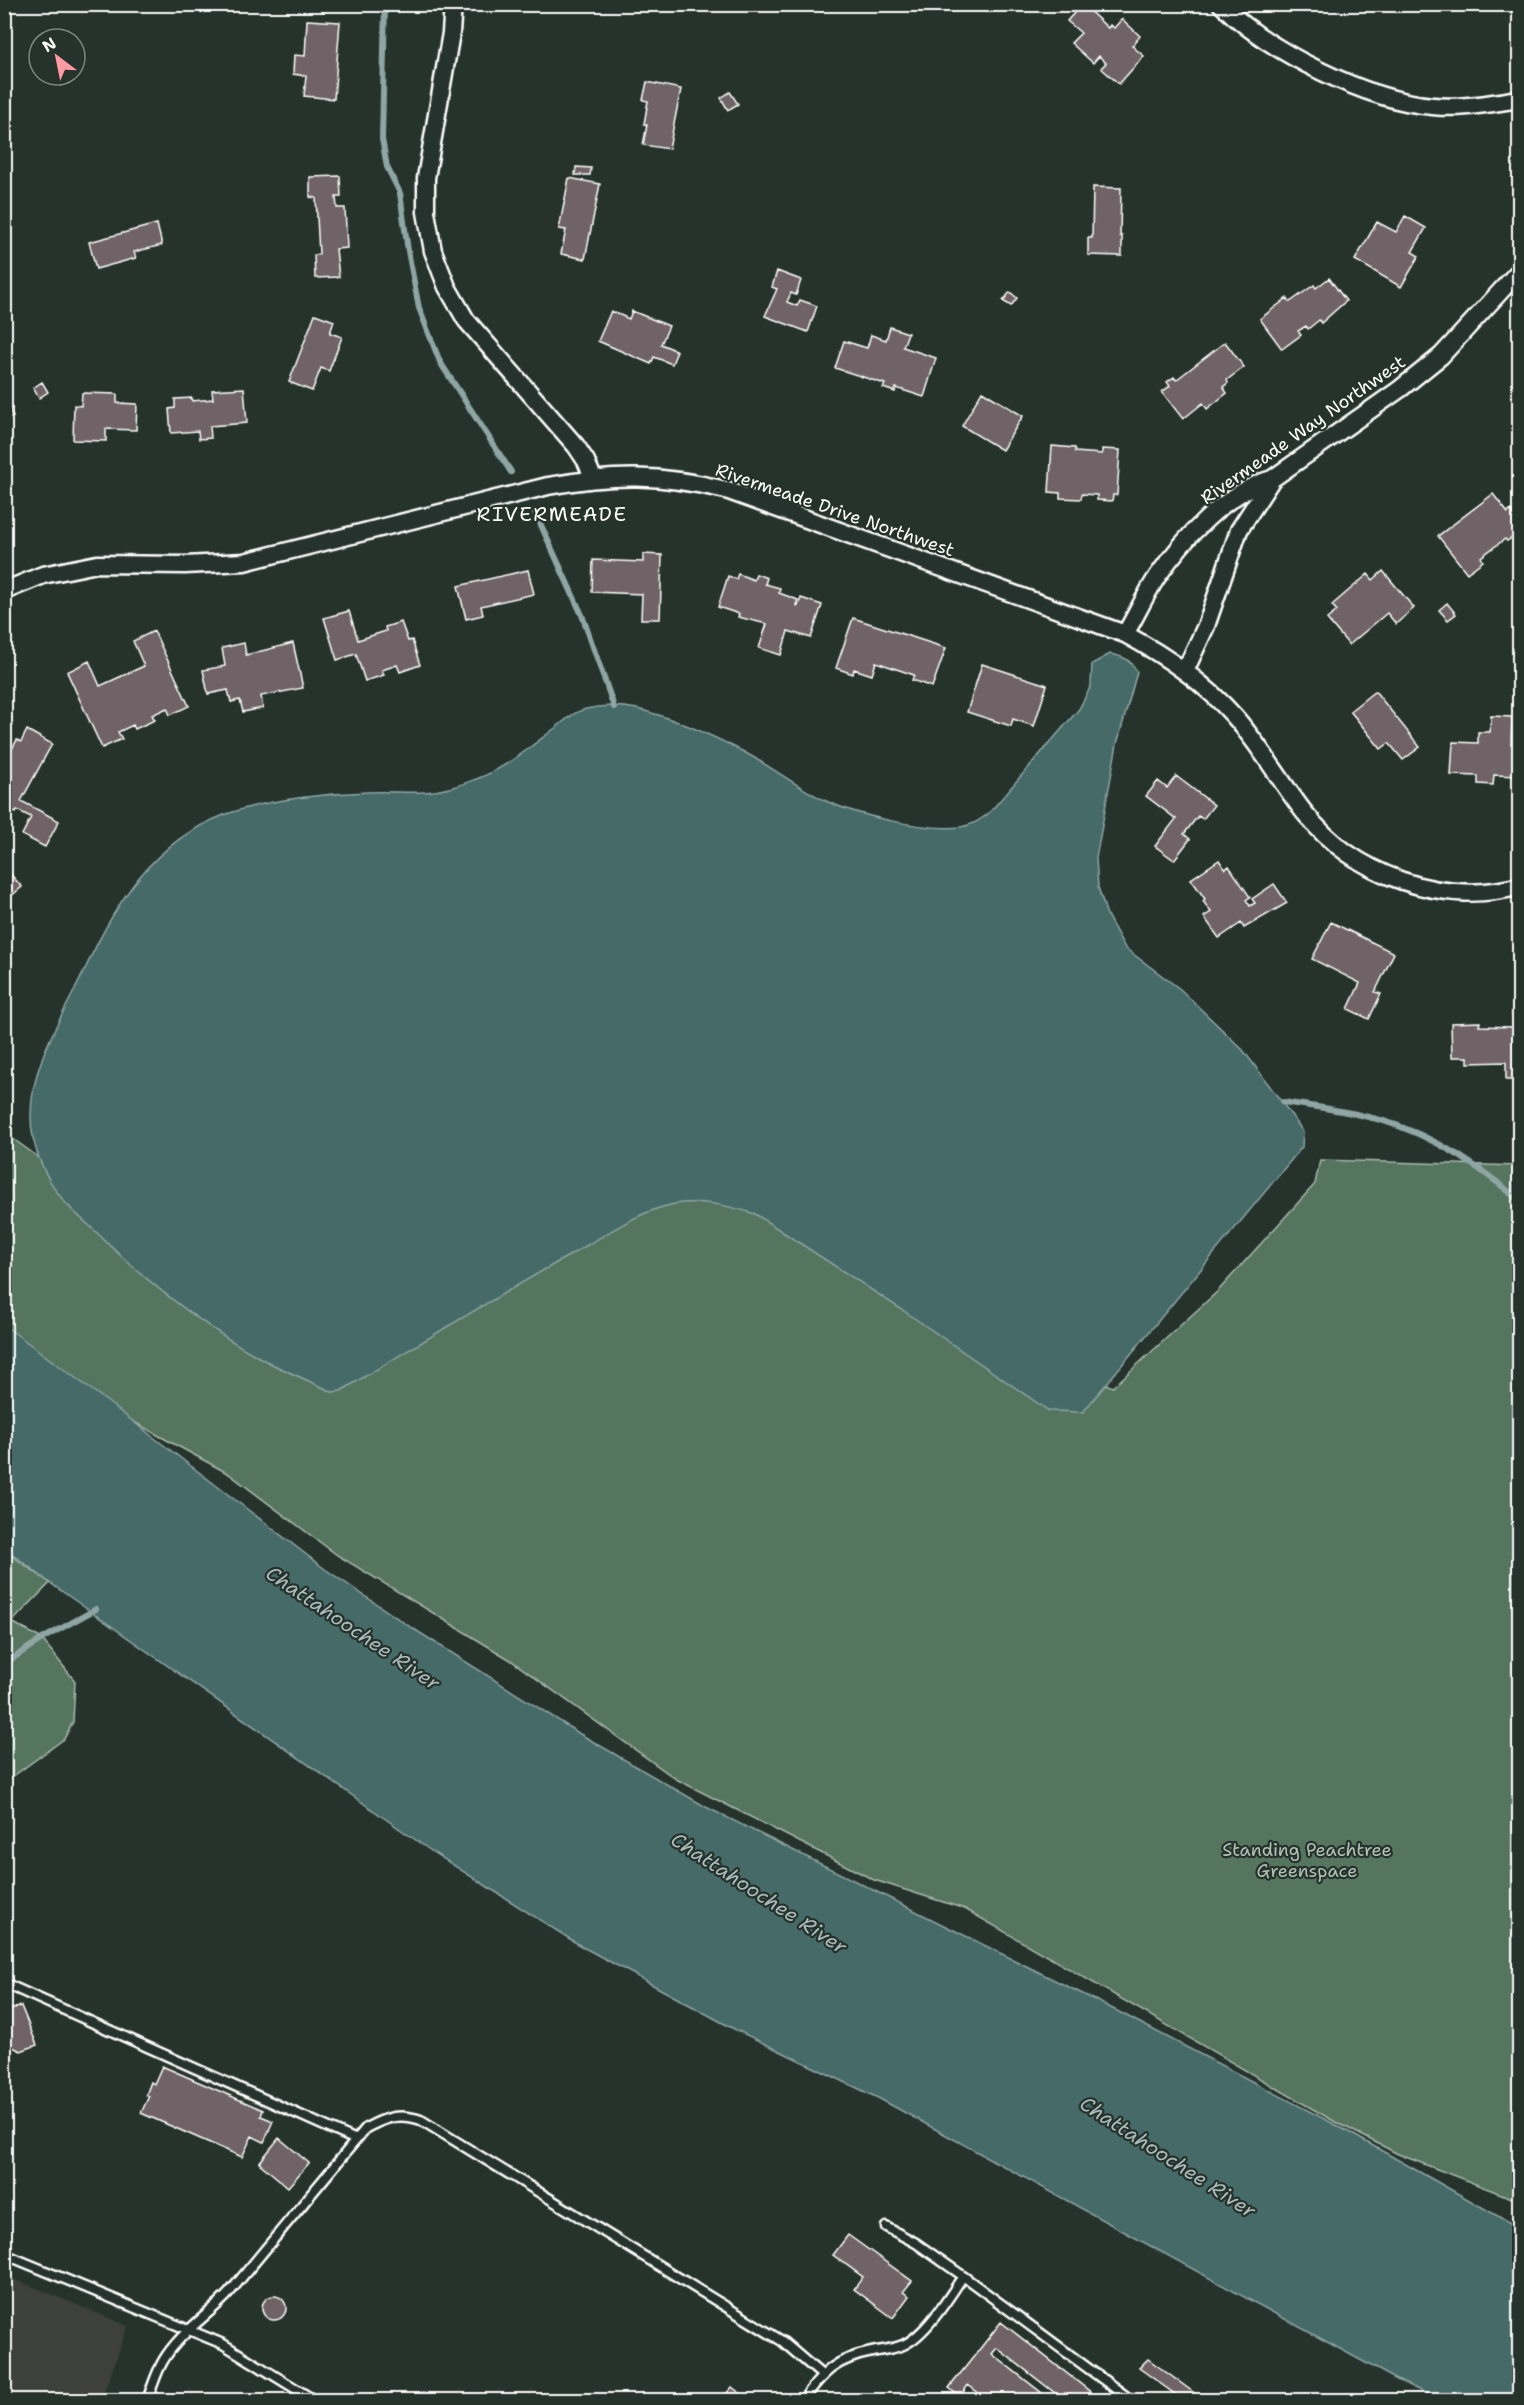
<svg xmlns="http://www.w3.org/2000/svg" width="1524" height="2405" font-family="'Shantell Sans',sans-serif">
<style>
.built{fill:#3c413e}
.green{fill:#55755e;stroke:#aabaae;stroke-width:1.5}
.water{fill:#456a68;stroke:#8fa6a4;stroke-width:1.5}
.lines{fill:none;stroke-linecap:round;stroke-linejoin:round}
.stream{stroke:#8fa6a4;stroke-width:6}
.building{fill:#6f6367;stroke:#fff;stroke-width:1.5}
.lane-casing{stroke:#fff;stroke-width:13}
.street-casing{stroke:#fff;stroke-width:21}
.lane{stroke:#26332d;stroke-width:8}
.street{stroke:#26332d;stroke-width:16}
.labels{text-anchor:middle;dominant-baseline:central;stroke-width:4.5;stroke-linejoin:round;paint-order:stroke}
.street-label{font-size:18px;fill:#fff;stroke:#26332d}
.park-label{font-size:18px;fill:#b2c1b7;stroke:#26332d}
.neighbourhood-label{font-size:20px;letter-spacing:1.5px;fill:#fff;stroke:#26332d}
.water-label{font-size:20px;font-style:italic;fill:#abbcbb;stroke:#26332d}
</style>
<rect width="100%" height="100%" fill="#26332d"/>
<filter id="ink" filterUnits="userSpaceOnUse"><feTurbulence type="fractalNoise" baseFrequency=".0167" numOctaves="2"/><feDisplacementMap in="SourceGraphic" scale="12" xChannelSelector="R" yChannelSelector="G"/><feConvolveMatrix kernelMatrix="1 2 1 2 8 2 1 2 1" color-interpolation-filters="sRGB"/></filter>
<g filter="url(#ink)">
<path class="built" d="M4,2275L128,2326L101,2400H5Z"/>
<path class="green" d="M5,1133L285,1336L626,1212L733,1189L892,1300L1113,1387L1218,1291L1315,1184L1320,1160L1519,1166V2201L1398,2154L1332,2120L965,1909L874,1880L676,1779L509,1659L337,1555L229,1474L88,1397L5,1338Z
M4,1550L50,1583L12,1622L42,1639L75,1681L73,1722L64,1739L5,1782Z"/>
<path class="water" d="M1110,654C1123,656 1131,660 1137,672L1117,744L1096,858L1098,887L1107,915L1125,948L1180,989L1243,1050L1295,1120L1303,1132L1302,1147L1083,1412L1049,1411L901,1309L755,1214C727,1205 699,1199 670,1205C635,1213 603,1237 572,1254C494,1298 418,1344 341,1391L332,1392C310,1381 287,1372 266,1361C201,1326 143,1279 92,1228C82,1219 71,1210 63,1200C45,1178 31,1146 31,1118C30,1062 64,1015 86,967C116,902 153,842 224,815C268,799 320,794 368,792C387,791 406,793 425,792C443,791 462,785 479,778C507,767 530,747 554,729C562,723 571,714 580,711C596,705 620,705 637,709C671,717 711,735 742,751C771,766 797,787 826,801C859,816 925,831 961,827C973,825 980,820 989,813L1079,709L1091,686L1092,664Z
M5,1326L96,1393L325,1569L409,1626L580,1734L706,1807L1117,2011L1336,2125L1519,2228V2400H1440L1397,2380L878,2098L734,2029L581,1946L434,1853L50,1583L5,1548Z"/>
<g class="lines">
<path class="stream" d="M385,4L382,139L387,167L400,193L408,251L419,308L440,362L511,472
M535,512L582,615L614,707
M1283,1102C1309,1106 1335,1109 1360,1115C1420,1127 1475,1162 1520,1201
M4,1664L42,1639L96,1609"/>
</g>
<path class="building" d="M1082,4L1108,28L1110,25L1114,28L1122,19L1140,36L1132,46L1144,56L1119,84L1101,68L1106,63L1099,56L1093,63L1071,43L1081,33L1067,21Z
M307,20L340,22L334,99L304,96L306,76L293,74L294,55L305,56Z
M647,82L681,89L669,149L643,145L647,125L644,124L648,101L643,100Z
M730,92L738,104L728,110L721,98Z
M576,167L591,168L590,175H575Z
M340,176L341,197H336L337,208H345L347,248L336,249L339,277L315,278L314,255L319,254L316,198L310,197V177Z
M569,178L600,184L585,259L561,254L566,230L559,229Z
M1093,187L1121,188L1120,236H1122V256L1088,255V238H1092Z
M1405,216L1426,228L1412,252L1419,256L1401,287L1355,260L1377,222L1396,232Z
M157,224L162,245L134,252L136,258L96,269L89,242Z
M777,271L801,280L796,295L791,293L787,302L797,306L800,300L817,306L808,332L765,316L777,289L772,287Z
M1329,278L1346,301L1321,323L1319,320L1308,329L1306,326L1298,331L1301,335L1282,349L1260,319L1287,298L1290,302L1314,285L1316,288Z
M1010,292L1017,298L1011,306L1003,301Z
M611,311L629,319L632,311L669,326L661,344L677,351L672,364L654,357L651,364L598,341Z
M315,314L334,321L330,333L342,337L329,371L321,368L312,391L289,382Z
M890,327L908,333L903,347L936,358L924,397L896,388L895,392L883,388L885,384L835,368L844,341L867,348L871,335L886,340Z
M1225,342L1244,367L1227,380L1228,383L1223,387L1227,393L1207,409L1203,403L1183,419L1162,392L1170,386L1167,382L1174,377L1176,380Z
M42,382L48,392L39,398L33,388Z
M244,388L247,423L210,426L211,438L199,439L198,431L171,433L169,409L175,408V399L192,398V401L213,399L212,390Z
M982,391L1023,416L1002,450L962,426Z
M82,393L117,394V403L137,404L136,430L106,429V441L73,440L74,405L81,406Z
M4,397L13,417L4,420Z
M1052,446L1075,448V452L1102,454V449L1120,450L1117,495H1113L1112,501L1097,500V495L1082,494L1081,499L1060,498V493L1049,492Z
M1493,494L1508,513L1511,510L1517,519L1515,520L1520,526V532L1507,541L1505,539L1481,557L1483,561L1467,573L1438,536Z
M643,554L662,555L660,619H641L642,594L592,592L593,560L643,562Z
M528,570L534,594L481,606L483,615L466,619L458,586Z
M1383,571L1414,608L1396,624L1387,613L1349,645L1327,619L1337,611L1332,605L1368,574L1373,580Z
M738,574L754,580L756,574L767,578L765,584L780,588L779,593L798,600L796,605L798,606L801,598L822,605L811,638L788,631L781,655L759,648L767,624L738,617L739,614L718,607L728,576L736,579Z
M1447,603L1456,614L1448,620L1439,610Z
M349,611L358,640L386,631L385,627L401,622L408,641L412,640L420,665L400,672L397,665L382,670L384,675L365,681L356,654L337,660L324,618Z
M853,618L946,648L932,687L912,680L914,675L876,662L872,675L854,669L853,674L836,668Z
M154,631L189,706L170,715L167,708L152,715L155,720L135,729L133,725L118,732L122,739L102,748L67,672L89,661L100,686L144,666L133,641Z
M244,643L246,655L293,643L303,688L261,696L263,708L243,712L240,700L231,702L228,690L208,694L203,670L225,666L222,648Z
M982,664L1047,685L1034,726L1013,719L1011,726L967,712Z
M1375,691L1420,747L1403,760L1389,743L1381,749L1350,711Z
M1491,716L1512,717L1511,744H1520V776L1494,775L1493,785L1478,784V776L1451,775L1453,742L1478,743V732H1490Z
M27,730L52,744L21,801L59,821L45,847L22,835L31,817L17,810L16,813L4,807V763L17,740L21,742Z
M1176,776L1214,805L1203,819L1198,816L1184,834L1190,839L1174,860L1155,846L1176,819L1146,796L1158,781L1167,788Z
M1219,860L1225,869L1229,866L1250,897L1246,900L1250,906L1255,903L1252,899L1274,884L1287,903L1244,928L1241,923L1219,938L1204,917L1211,912L1203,901L1205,899L1191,879Z
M4,867L22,887L4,902Z
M1331,922L1394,953L1375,992L1381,994L1369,1019L1348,1009L1360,983L1312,959Z
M1520,1006V1080H1506V1062L1468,1063V1057H1452L1451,1023L1480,1022L1479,1026L1513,1027L1512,1007Z
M21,2006L37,2045L21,2051L6,2044L4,2040V2017L7,2011Z
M162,2066L263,2110L261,2116L273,2121L264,2142L252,2136L242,2157L141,2113L149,2096L146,2095L151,2082L154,2084Z
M279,2138L309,2163L288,2187L259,2163Z
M848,2235L912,2281L903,2292L909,2296L893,2318L854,2289L863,2277L833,2255Z
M262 2308a12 12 0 1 1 24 0a12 12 0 1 1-24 0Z
M1001,2322L1101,2400H1064L997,2348L992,2354L1051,2400H988L968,2385L960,2397L949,2388Z
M1148,2359L1204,2400H1183L1139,2368Z
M732,2387L741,2394L750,2400H721Z"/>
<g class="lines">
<g class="lane-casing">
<path id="lane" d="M4,1983L356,2140
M886,2227L916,2243L963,2276L1131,2400
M4,2254L223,2344L314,2400
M147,2400C152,2388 156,2373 163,2361C179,2333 208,2316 229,2293L366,2128C387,2117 398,2113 421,2120L782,2341L823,2376
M803,2400C824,2371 836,2359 872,2352C882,2350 894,2349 903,2345C926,2335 950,2296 963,2276"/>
</g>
<g class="street-casing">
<path id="street" d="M453,4L451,33L426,178V212L433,251L447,287L466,320L576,446L586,461L593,478
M1221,4C1267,51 1368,101 1433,106C1462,109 1491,103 1520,99
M4,591L43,575L97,564L185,565L244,562L548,486C614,474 660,474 726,490L1125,634C1166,656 1203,681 1234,716C1260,745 1280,781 1304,812C1353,875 1442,907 1520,886
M1125,634C1136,616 1145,595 1157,577C1183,539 1226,492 1272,479L1400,389L1441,356L1520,270
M1185,671L1206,626L1239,530L1272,479"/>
</g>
<use href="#lane" class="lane"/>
<use href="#street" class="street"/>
</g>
</g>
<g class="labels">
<g class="street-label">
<text transform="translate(1303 430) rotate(-35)">Rivermeade Way Northwest</text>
<text transform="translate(835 510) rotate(19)">Rivermeade Drive Northwest</text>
</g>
<g class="park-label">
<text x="1307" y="1850">Standing Peachtree<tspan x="1307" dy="21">Greenspace</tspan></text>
</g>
<g class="neighbourhood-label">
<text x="552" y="514">RIVERMEADE</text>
</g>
<g class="water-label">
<text transform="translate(353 1628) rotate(34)">Chattahoochee River</text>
<text transform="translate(759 1893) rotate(33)">Chattahoochee River</text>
<text transform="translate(1168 2157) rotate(33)">Chattahoochee River</text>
</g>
</g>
<rect width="1524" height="2405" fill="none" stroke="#26332d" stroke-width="24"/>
<rect x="12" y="12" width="1500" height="2381" fill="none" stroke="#fff" stroke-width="2" filter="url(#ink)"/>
<g transform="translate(57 57) rotate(328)"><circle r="28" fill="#26332d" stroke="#7d8581" stroke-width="1.5"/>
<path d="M0-4.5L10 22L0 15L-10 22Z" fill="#ff9aa2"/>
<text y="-9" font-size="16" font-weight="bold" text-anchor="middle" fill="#ffffff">N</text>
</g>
</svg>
